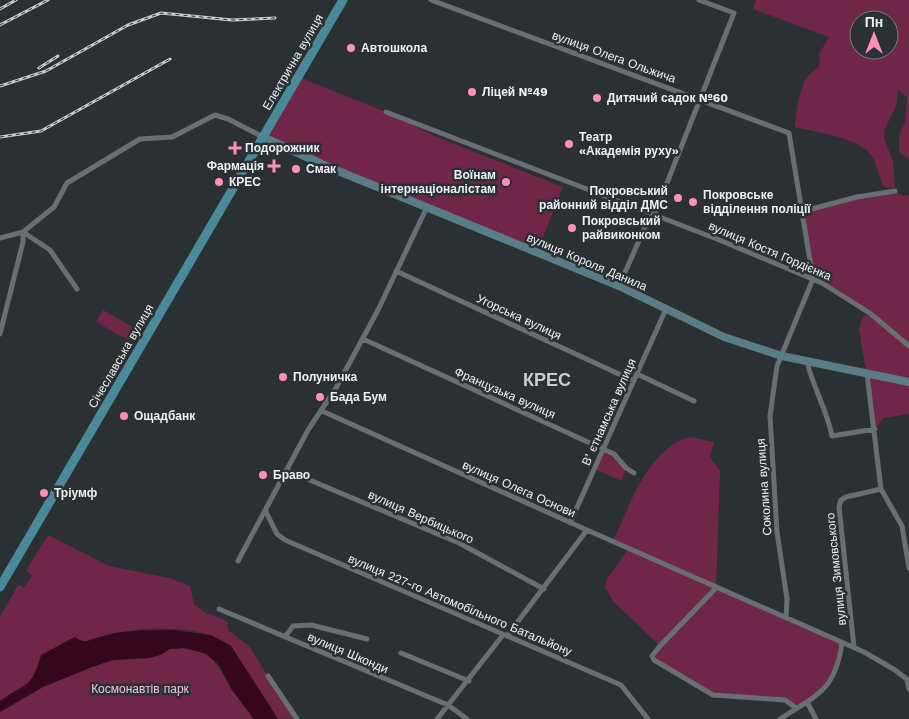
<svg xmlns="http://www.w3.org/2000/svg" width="909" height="719" font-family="'Work Sans',sans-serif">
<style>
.green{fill:#702648;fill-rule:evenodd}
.water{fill:#35071e}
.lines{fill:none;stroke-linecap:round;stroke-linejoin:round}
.street{stroke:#686f72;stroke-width:5}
.secondary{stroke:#597c86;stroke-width:8}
.primary{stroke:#49899a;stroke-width:9}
.rail-casing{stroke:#c8cccd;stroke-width:3}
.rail{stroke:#2b3133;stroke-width:1;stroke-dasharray:4;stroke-linecap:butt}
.poi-dot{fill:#fe8ebc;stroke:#2b3133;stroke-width:2}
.labels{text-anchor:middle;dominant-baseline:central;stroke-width:5;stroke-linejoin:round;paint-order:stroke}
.poi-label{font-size:12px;font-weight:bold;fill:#ecf0f1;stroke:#2b3133;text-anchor:start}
.street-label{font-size:12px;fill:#ecf0f1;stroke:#2b3133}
.park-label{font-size:12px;fill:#f4c0d3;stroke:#2b3133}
.district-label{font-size:18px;font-weight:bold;fill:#c7cfd2;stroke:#2b3133}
</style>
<rect width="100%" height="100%" fill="#2b3133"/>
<path class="green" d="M756,0H909V159L899,152V135L905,122L907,97L898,90L896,106L885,129L884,138L893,162L895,188L884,187C879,178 878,167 873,158C865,138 814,132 795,127C795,116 800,85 808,76C816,67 822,70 819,54L829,37L753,9ZM859,20H889V50H859Z
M298,77L386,112L437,137L563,187L537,252L263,137Z
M896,192L903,196L909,195V414L884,418L875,429L859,328L863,317L870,314L813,279L804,211L857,197Z
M103,310L136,329L130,341L96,322Z
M690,437L714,442L710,457L720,471L716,588L842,643L840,656L826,687L796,708L788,701L713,695L652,656L660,646L613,601L605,587L607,579L629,548L613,541C631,504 647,449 690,437Z
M604,449L614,454L626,468L622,481L595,469Z
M48,535L109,566L169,578L190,586L194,604L204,612L227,621L228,630L249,646L294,718L278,719L231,646C201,624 154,627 119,632C105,633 88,648 75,637L42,655C32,689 25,683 0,701V617L18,585L24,588L32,575L26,571Z
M184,648C218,653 216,667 233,691C240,701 247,709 254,719H0V712L43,687L92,667L113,660L149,658L160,655L170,649Z"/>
<path class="water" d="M172,630L211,635L231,646L278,719H254L232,690L219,665L207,654L184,648L170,649L160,655L149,658L113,660L92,667L43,687L0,712V701C25,683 32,689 41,655L75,637C81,642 86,642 93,639C120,630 143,630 172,630Z"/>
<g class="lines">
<path class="street" d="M431,0L789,133L813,279L777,366L770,416L777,532L787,599L786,618
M386,112L717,239L822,283L871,314L909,346
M804,211L857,197L895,191
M23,232L50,250L77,289
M0,238L23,232L54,207L67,183L140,139L172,137L215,115L228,119L263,137
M396,271L634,381
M619,286L645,227L654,216L734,13L699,0
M0,334L23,242V232
M363,339L614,454L626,468L634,473
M807,362C813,387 827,410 832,436L875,429
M637,374L694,401
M867,374L881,489L902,526L909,568
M322,411L587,530L507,636
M286,470L459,543L544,589
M265,510L277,534L285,540L621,685L648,719
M570,523L666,309
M587,530L864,652L895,670L909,681
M238,561L308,430L336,388L378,310L427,207
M716,588L660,646L652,656L654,660L713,695L785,700L796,708
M219,609L448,705L467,719
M285,637L293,626L311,625L367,639
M854,647L839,507L841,500L846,497L881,489
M401,653L469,681
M268,676L297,719
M907,680L909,689
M807,702L816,719
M437,719L503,635
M780,719C816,695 835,692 842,643"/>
<path class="secondary" d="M263,137L326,166L619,286L724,337L782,356L909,382"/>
<path class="primary" d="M0,587L343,0"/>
<g class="rail-casing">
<path id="rail" d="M0,9L16,0
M0,25L48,0
M39,68L58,56
M0,86L46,71L128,25L161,13L232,20L275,18
M0,137L41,131L170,59"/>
</g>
<use href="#rail" class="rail"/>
</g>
<g class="poi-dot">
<circle cx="351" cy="48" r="5"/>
<circle cx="472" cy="92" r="5"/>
<circle cx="597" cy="98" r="5"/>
<circle cx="569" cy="144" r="5"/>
<path d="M232.5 140.5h5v5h5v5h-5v5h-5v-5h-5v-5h5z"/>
<path d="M271.5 158.5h5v5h5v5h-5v5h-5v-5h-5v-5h5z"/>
<circle cx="296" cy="169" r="5"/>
<circle cx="219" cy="182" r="5"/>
<circle cx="506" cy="182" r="5"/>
<circle cx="678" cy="198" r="5"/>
<circle cx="693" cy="202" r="5"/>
<circle cx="572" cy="228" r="5"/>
<circle cx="283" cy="377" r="5"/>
<circle cx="320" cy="397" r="5"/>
<circle cx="124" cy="416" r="5"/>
<circle cx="263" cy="475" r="5"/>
<circle cx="44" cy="493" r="5"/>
</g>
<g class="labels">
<g class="poi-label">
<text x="361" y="48">Автошкола</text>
<text x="482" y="92">Ліцей №49</text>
<text x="607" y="98">Дитячий садок №60</text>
<text x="579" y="137">Театр<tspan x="579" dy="14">«Академія руху»</tspan></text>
<text x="245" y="148">Подорожник</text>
<text x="264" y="166" text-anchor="end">Фармація</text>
<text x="306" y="169">Смак</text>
<text x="496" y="175" text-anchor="end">Воїнам<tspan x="496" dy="14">інтернаціоналістам</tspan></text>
<text x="229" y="182">КРЕС</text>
<text x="668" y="191" text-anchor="end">Покровський<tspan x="668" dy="14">районний відділ ДМС</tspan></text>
<text x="703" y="195">Покровське<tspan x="703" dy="14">відділення поліції</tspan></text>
<text x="582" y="221">Покровський<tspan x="582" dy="14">райвиконком</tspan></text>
<text x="293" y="377">Полуничка</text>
<text x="330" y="397">Бада Бум</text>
<text x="134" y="416">Ощадбанк</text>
<text x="273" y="475">Браво</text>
<text x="54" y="493">Тріумф</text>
</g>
<g class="street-label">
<text transform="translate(614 57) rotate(20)">вулиця Олега Ольжича</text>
<text transform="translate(293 62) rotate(-60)">Електрична вулиця</text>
<text transform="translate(770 251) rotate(23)">вулиця Костя Гордієнка</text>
<text transform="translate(587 262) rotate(23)">вулиця Короля Данила</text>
<text transform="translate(519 317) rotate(25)">Угорська вулиця</text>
<text transform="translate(121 356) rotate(-60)">Січеславська вулиця</text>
<text transform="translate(505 393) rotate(24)">Французька вулиця</text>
<text transform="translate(609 412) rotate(-66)">Вʼєтнамська вулиця</text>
<text transform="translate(764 487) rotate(-94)">Соколина вулиця</text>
<text transform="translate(519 489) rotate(24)">вулиця Олега Основи</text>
<text transform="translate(421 517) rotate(24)">вулиця Вербицького</text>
<text transform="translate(836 569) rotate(-96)">вулиця Зимовського</text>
<text transform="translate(460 605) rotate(23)">вулиця 227-го Автомобільного Батальйону</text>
<text transform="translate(348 653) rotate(23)">вулиця Шконди</text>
</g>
<g class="park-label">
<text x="140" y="689">Космонавтів парк</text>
</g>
<g class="district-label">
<text x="547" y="379">КРЕС</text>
</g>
</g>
<g transform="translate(874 35)"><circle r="24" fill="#2b3133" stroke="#787d7f"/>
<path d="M0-4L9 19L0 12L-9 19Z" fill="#fe8ebc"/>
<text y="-8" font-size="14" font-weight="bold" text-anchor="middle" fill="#ecf0f1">Пн</text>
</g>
</svg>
